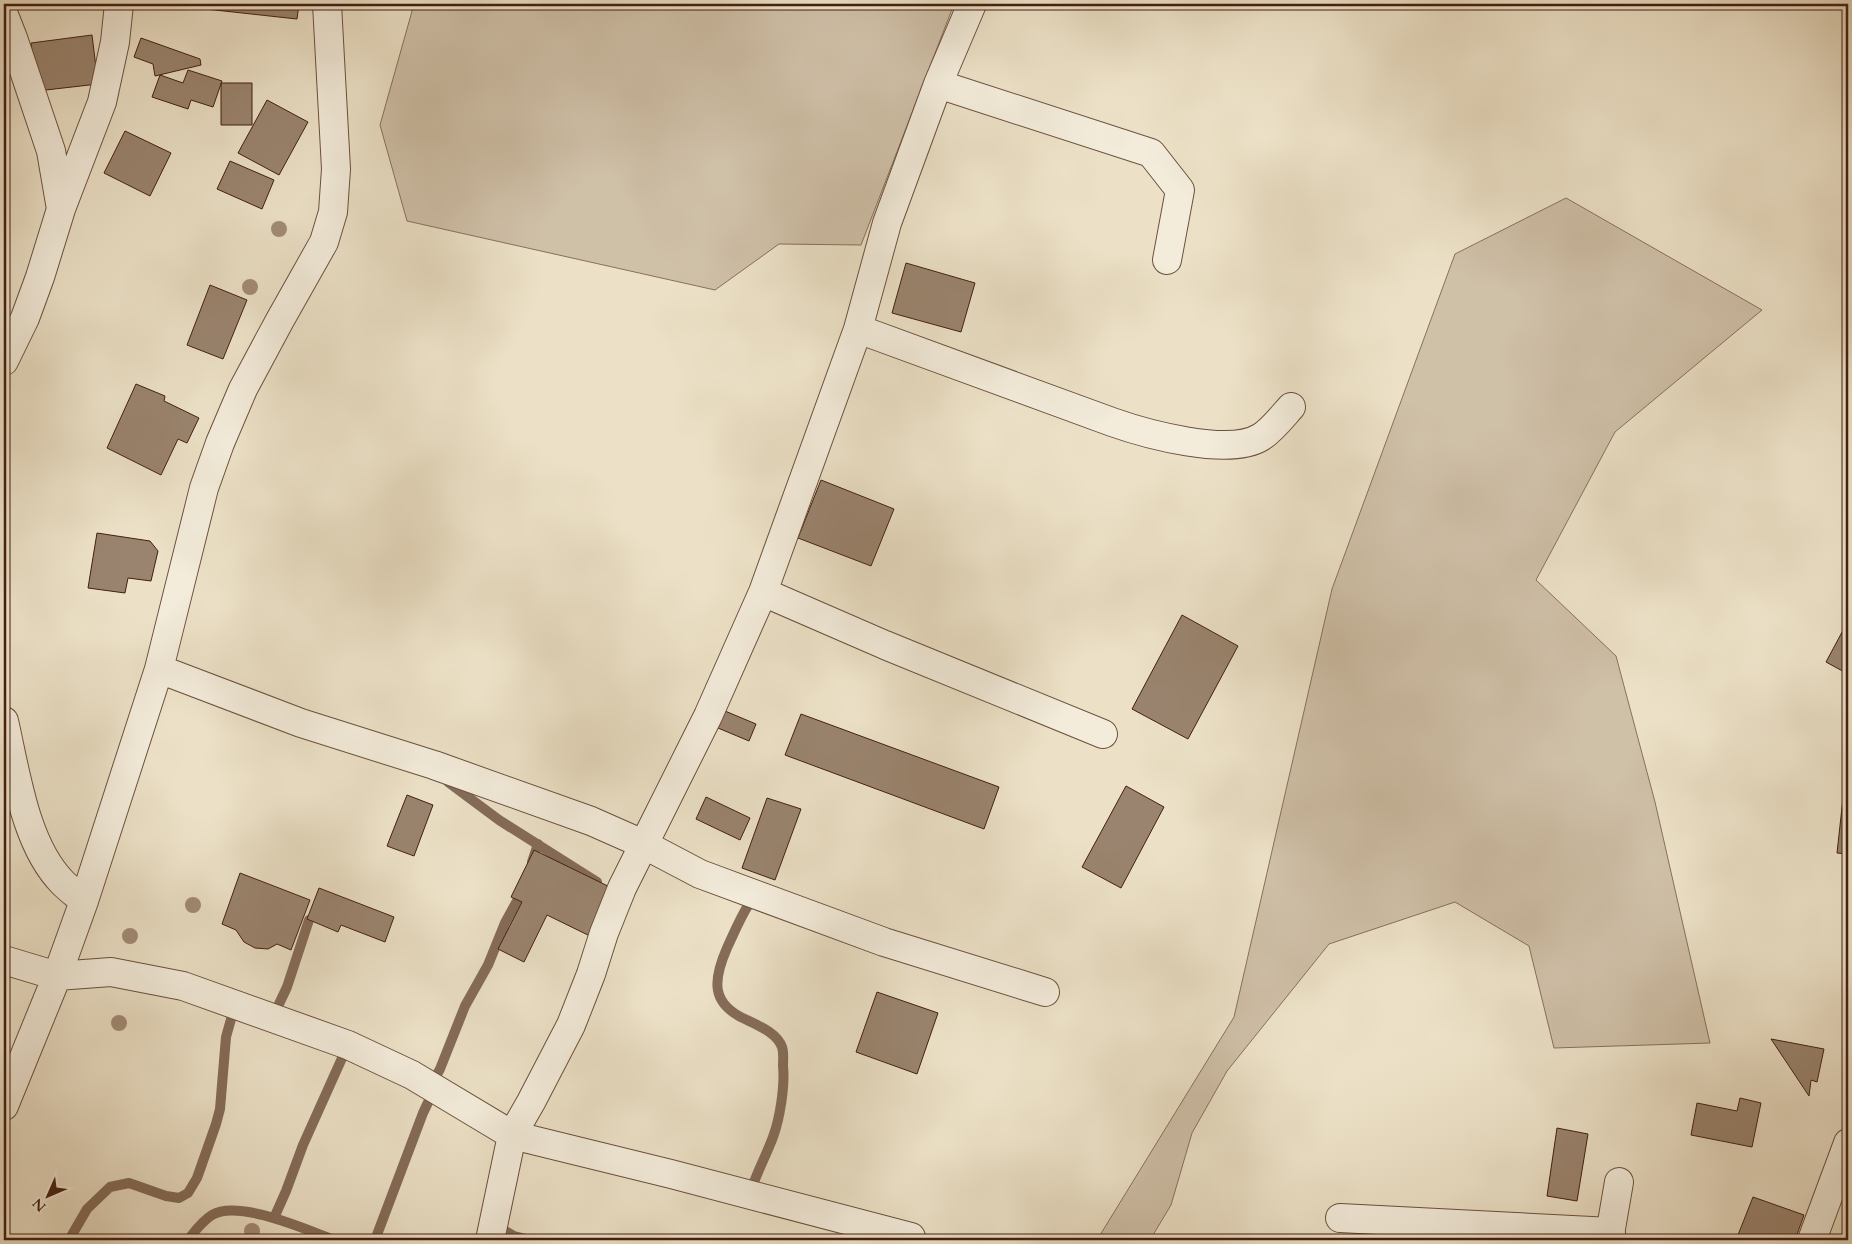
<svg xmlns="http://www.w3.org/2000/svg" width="1852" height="1244" font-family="Cardo,serif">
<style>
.green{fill:#cfc0a8;stroke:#88705c}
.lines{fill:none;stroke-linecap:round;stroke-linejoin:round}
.stream{stroke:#856c59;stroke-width:10}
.building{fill:#9a846f;stroke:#421f10}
.minor-casing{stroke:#6c503e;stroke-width:30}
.minor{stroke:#f3ecdb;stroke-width:28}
.tree{fill:#a28c77}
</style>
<rect width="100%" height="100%" fill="#ece1c7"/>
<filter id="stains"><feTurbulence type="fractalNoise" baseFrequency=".004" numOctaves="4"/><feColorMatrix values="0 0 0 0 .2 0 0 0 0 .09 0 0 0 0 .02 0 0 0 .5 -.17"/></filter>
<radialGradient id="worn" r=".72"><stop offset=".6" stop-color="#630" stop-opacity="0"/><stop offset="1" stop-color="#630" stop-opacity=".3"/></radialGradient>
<path class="green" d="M414,4H954L861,245L779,244L715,290L407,221L380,125Z
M1566,198L1762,310L1615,432L1536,580L1616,656L1655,802L1710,1043L1554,1048L1529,946L1455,902L1329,944L1227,1071L1192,1133L1171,1205L1150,1240H1097L1234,1017L1332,589L1455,254Z"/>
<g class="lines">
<path class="stream" d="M448,782L499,820L597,882
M532,862L538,844
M749,904C740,918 734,933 727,948C713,980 710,1004 747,1020C759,1026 777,1033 782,1047C784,1053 783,1060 783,1066C785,1086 780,1118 773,1137C766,1156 756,1174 750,1193
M279,1004L287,987L309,920
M431,1085L440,1069L465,1006L488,965L505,923L524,888
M274,1218L286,1191L303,1145L347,1047
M500,1228L514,1236L530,1240
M69,1240L87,1209L110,1187L129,1183L166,1196L179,1198L188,1193L197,1178L216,1124L220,1109L226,1037L235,1005
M188,1240C195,1231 202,1221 212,1215C238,1199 307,1230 334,1240
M375,1240L423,1113L432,1094"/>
</g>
<path class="building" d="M169,4H299L297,19L169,5Z
M92,35L98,84L37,91L31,43Z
M141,38L200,59L201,65L155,76L153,64L134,57Z
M188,70L222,81L213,107L191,100L188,109L152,97L160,75L183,83Z
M221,83H252V125H221Z
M267,100L308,122L279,175L238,153Z
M125,131L171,153L150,196L104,173Z
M230,161L274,180L262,209L217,189Z
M906,263L975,283L961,332L892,313Z
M210,285L247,300L223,359L187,345Z
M136,384L165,396L164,401L199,418L187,443L178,439L161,475L107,448Z
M821,480L894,509L871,566L798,538Z
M97,533L150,541L158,551L151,581L128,578L125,593L88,588Z
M1182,615L1238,646L1188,739L1132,709Z
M1848,621V674L1826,662Z
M725,711L756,724L749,741L718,728Z
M801,714L999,787L984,829L785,755Z
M1126,786L1164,807L1121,888L1082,867Z
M1844,789L1848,790V854L1837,853Z
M407,795L433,805L414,856L387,846Z
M706,797L750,818L740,840L696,819Z
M767,798L801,809L775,880L742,868Z
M534,850L616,890L592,937L547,915L524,962L498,949L522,902L511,897Z
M240,873L310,900L291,950L277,944L268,949L255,948L244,942L236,930L222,924Z
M319,888L394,917L385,942L341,925L338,932L307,919Z
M877,992L938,1013L917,1074L856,1052Z
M1771,1039L1824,1049L1817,1082L1811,1080L1809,1096Z
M1740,1098L1761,1103L1752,1147L1691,1135L1697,1103L1737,1111Z
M1557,1128L1588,1134L1577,1201L1547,1196Z
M1753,1197L1804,1215L1795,1240H1736Z"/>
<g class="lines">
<g class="minor-casing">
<path id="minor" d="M972,4L938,84L887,223L858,329L763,592L708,716L622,888L604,933L591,974L571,1025L531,1102L512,1135L412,1075L348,1045L183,986L111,972L57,976L84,901L159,669L301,723L434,765L591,821L643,844L700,874L884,942L1045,992
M4,15L13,38L51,151L61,209L40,277L25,318L4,361
M938,84L1151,153L1180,190L1167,260
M61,209L102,102L115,42L119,4
M858,329L1112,422C1146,434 1229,457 1261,437C1272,430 1282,417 1291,407
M763,592L885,645L1103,734
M159,669L204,488L220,443L243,389L280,320L324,242L333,212L336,169L327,4
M4,721C16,773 25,845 63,883C70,890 77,895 84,901
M4,960L57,976L4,1106
M1340,1218L1611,1232
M490,1240L512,1135L671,1174L911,1237
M1609,1240L1619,1182
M1812,1240L1848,1143"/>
</g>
<use href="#minor" class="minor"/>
</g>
<g class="tree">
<circle cx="279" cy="229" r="8"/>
<circle cx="250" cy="287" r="8"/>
<circle cx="193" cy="905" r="8"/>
<circle cx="130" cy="936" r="8"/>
<circle cx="119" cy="1023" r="8"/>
<circle cx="252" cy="1231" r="8"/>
</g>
<rect width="1852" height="1244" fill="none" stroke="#ece1c7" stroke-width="20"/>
<rect x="5" y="5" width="1842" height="1234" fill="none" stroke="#421f10" stroke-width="2.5"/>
<rect x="10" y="10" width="1832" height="1224" fill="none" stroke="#421f10"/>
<g transform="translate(48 1196) rotate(225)" stroke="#f3ecdb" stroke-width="4" paint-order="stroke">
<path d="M0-4L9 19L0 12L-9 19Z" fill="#421f10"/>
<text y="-8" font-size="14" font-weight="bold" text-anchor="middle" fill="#421f10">N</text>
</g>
<rect width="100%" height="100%" filter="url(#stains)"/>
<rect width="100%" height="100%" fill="url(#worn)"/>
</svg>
